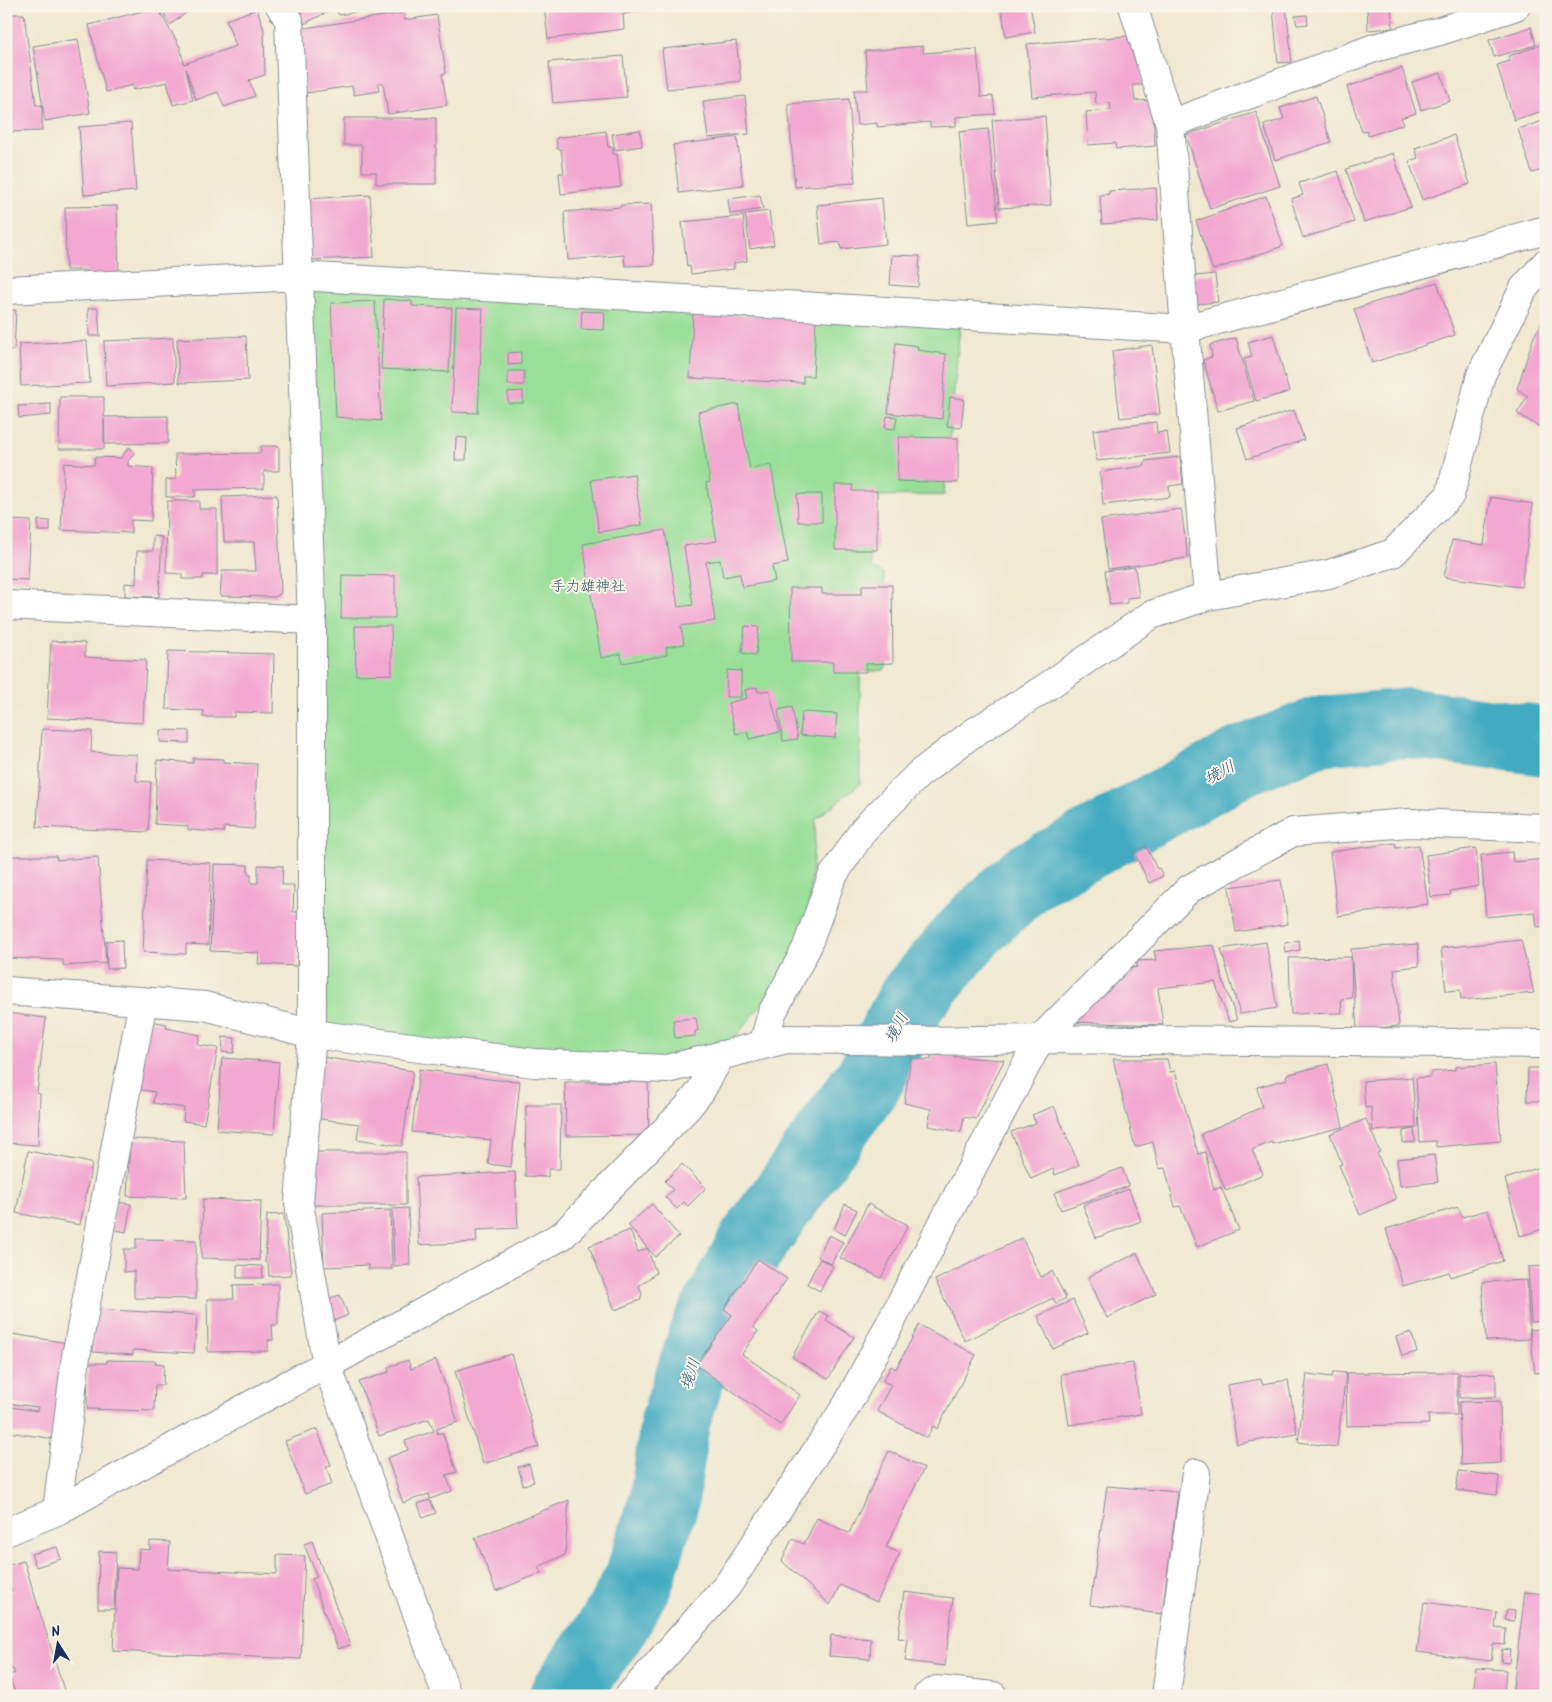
<svg xmlns="http://www.w3.org/2000/svg" width="1552" height="1702" font-family="Kalam,'Klee One',sans-serif">
<style>
.green{fill:#99df98;stroke:#5a877b}
.lines{fill:none;stroke-linecap:round;stroke-linejoin:round}
.river{stroke:#42abc1;stroke-width:70}
.building{fill:#f3a8d1}
.street-casing{stroke:#868c97;stroke-width:30}
.street{stroke:#fff;stroke-width:28}
.labels{text-anchor:middle;dominant-baseline:central;stroke-width:4;stroke-linejoin:round;paint-order:stroke}
.park-label{font-size:15px;fill:#3a5b6c;stroke:#f7f3e8}
.water-label{font-size:16px;font-style:italic;fill:#295a81;stroke:#f7f3e8}
</style>
<rect width="100%" height="100%" fill="#f7f3e8"/>
<filter id="ink" filterUnits="userSpaceOnUse"><feTurbulence type="fractalNoise" baseFrequency=".02" numOctaves="2"/><feDisplacementMap in="SourceGraphic" scale="10" xChannelSelector="R" yChannelSelector="G"/><feConvolveMatrix kernelMatrix="1 2 1 2 8 2 1 2 1" color-interpolation-filters="sRGB"/></filter>
<filter id="wash" filterUnits="userSpaceOnUse"><feTurbulence type="fractalNoise" baseFrequency=".0096" numOctaves="4" result="noise"/><feDisplacementMap in="SourceGraphic" scale="20" xChannelSelector="R" yChannelSelector="G"/><feGaussianBlur stdDeviation="1.12" result="paint"/><feColorMatrix in="noise" values="0 0 0 0 0 0 0 0 0 0 0 0 0 0 0 0 0 1.4 0 .05"/><feComposite in="paint" operator="in"/></filter>
<g filter="url(#wash)">
<rect width="100%" height="100%" fill="#f0e8d0"/>
<path class="green" d="M299,276L961,316L944,495L867,496L871,568L884,574L885,670L860,672V784L816,819L806,949L721,1055L667,1069L312,1034Z"/>
<g class="lines">
<path class="river" d="M564,1696L615,1623L639,1579L664,1501L675,1422L706,1328L753,1242L870,1078L913,998L975,926L1027,878L1242,761L1320,731L1408,723L1546,741"/>
</g>
<g id="blocks">
<path class="building" d="M160,6H195L170,25Z
M289,6H381V7L339,15L335,8L300,26Z
M544,6H652L653,9L623,14L624,29L548,39Z
M963,6H986V7L964,11Z
M1001,6H1030L1035,32L1006,37Z
M1286,6L1292,62L1278,63L1273,7Z
M1367,6H1391L1393,28L1368,30Z
M1398,6H1406V9L1398,10Z
M150,9L151,12L159,10L180,47L184,64L236,46L226,20L257,9L264,30L265,75L249,80L255,96L224,107L218,92L196,100L186,69L193,100L173,105L167,82L133,90L132,85L106,92L89,25Z
M404,13V20L437,15L446,73L442,74L447,105L388,114L383,83H378L379,91L354,95L352,86L306,93L298,29Z
M6,14H24L36,105H42V131L6,132Z
M1307,15L1308,24L1297,25L1295,16Z
M1531,27L1536,45L1494,57L1489,40Z
M1128,36V40L1137,39L1140,52L1143,85H1133L1135,101L1152,100L1155,146L1116,149L1115,143L1088,145L1086,112L1111,110L1110,103L1096,104L1095,92L1032,97L1027,44Z
M78,39L90,113L45,121L33,46Z
M736,41L741,81L667,89L662,49Z
M1541,45L1546,59V110L1514,120L1497,65L1510,61L1508,56Z
M923,46V53L977,49L981,97L993,96L995,114L956,117V126L930,127V122L877,127V123L857,125L854,90H868L865,51Z
M623,56L627,97L553,103L549,62Z
M1402,68L1416,113L1401,118L1404,124L1368,136L1367,131L1362,132L1347,87Z
M1441,73L1450,101L1421,110L1412,82Z
M745,96L749,134L708,138L703,101Z
M1316,96L1331,142L1275,160L1264,125L1284,119L1280,108Z
M849,99L855,183L795,187L788,104Z
M1256,112L1280,186L1210,209L1186,135Z
M1045,116L1051,205L999,208L992,120Z
M344,118H436V184H376V172H362V145H344Z
M1546,120V169L1532,173L1518,129Z
M131,123L136,191L84,195L79,127Z
M988,129L998,221L968,224L959,132Z
M640,130L642,146L615,150L612,134Z
M606,131L608,147H613V154H617L621,187L561,194L559,173H564L561,149H557L556,138Z
M1454,135L1470,184L1422,200L1409,161L1418,158L1415,148Z
M737,137L743,185L679,193L673,145Z
M1393,153L1411,207L1364,222L1346,169Z
M1338,171L1354,222L1303,238L1291,199L1303,195L1299,183Z
M1156,188L1158,220L1102,224L1100,195L1109,194V191Z
M370,195L374,257L310,260L307,199Z
M760,195L763,209L730,214L728,199Z
M1266,196L1283,246L1213,270L1196,221Z
M882,198L886,244L841,249L840,242L821,244L817,205Z
M651,204L654,265L625,266L624,255L568,260L564,212L621,207V205Z
M117,206L119,275L86,276V270H66L65,207Z
M769,211L774,245L750,249L745,214Z
M743,216L747,261L734,263V269L691,274L690,266L687,267L682,222Z
M892,255L920,256L918,287L890,285Z
M1215,274L1218,302L1198,304L1195,276Z
M1437,282L1455,335L1372,363L1354,309Z
M384,299L412,301V306L452,308L449,372L381,369Z
M375,301L381,421L336,417L331,303Z
M88,308H98L100,336H89Z
M456,308L483,309L478,413L452,412Z
M8,310H16L14,350H6V321H8Z
M582,311L605,312L604,330L581,329Z
M693,313L804,318V320L816,321L813,376H803V383L690,378Z
M1546,316V431L1517,413L1528,396L1517,389L1534,336Z
M1273,335L1289,392L1256,401L1244,359L1252,357L1248,342Z
M246,336L248,380L179,383L177,339Z
M173,338L175,382L106,386L104,341Z
M1236,338L1254,401L1218,411L1203,360L1212,357L1210,345Z
M87,341L90,383L21,386L19,344Z
M896,343L918,346L917,350L946,354L942,419L888,413Z
M1152,345L1160,414L1120,418L1112,351Z
M521,352V364L508,365V353Z
M508,371H524V385H508Z
M523,391V403H508V392Z
M60,397H104V417L168,416V443L105,444L104,419V449H59Z
M950,397L964,399L961,428L947,426Z
M51,404V415L19,418L18,406Z
M738,404L750,469L771,465L788,563L772,566L775,581L742,587L740,574L723,577L720,560L706,562L715,621L681,626L684,644L666,647L667,655L622,663L621,654L601,658L583,544L665,530L678,607L693,605L684,546L717,541L706,483L710,482L698,412Z
M1294,410L1304,440L1247,459L1237,428Z
M887,416L897,417L895,429L885,428Z
M1156,422L1157,433L1167,431L1170,453L1097,461L1093,430Z
M456,437L467,438L466,460H455Z
M899,437L958,438V483L897,481Z
M261,446H279V471H264V488L195,490V497H166V480L176,479L175,454L261,453Z
M129,447L135,452L128,461V466L153,468L151,521L131,520V533L61,530L64,463L94,465L95,457L121,458Z
M1180,457L1183,484L1169,486L1170,497L1103,505L1100,472L1145,466V461Z
M634,474L642,525L599,532L591,480Z
M835,485H853L852,491H877V550H835Z
M797,494H822V522H798Z
M277,495L281,593L275,597L220,596L222,571H256L254,542H224L222,497Z
M1491,497L1533,504L1521,587L1444,577L1452,540L1484,545Z
M167,501H199V509H217V575H203V579H182V574L166,573Z
M1181,509L1188,558L1108,569L1101,520Z
M6,520L31,521L28,580L6,579Z
M38,520L50,521V531H38Z
M153,536L162,537L159,597L125,596V583L136,584L137,551H153Z
M1135,567L1139,597L1127,598V603L1110,605L1105,571Z
M342,575L395,576V618H341Z
M862,585H892L893,663L866,664V672H833V662H791L790,588H822V594H862Z
M355,626H391L392,674L356,675Z
M745,626L759,627L756,655L742,653Z
M51,641L85,643V657L146,660L143,723L47,718Z
M168,651L274,654L273,713L234,712V717H203L204,711L166,709Z
M727,670L741,671V697H726Z
M757,687L758,692L769,690L780,732L749,739L747,731L736,734L728,703L747,698L745,690Z
M792,707L798,739L783,741L778,710Z
M802,712L837,714L835,738L800,735Z
M42,729L92,731L91,752L137,755L136,781L151,782L148,832L37,827Z
M160,730L189,731V743L160,742Z
M193,758L223,759V762L257,764L254,829L224,827V832L188,830V826L155,824L157,760L193,763Z
M1395,843L1396,848L1419,845L1428,904L1338,916L1330,852Z
M1146,846L1157,869L1159,868L1163,876L1149,883L1134,852Z
M1476,848L1479,886L1450,891L1451,895L1431,897L1426,855Z
M1512,852L1513,862L1546,859V926L1537,927L1535,912L1486,917L1481,855Z
M6,856H56L57,860L98,857L106,963L63,966V960L6,958Z
M147,860L211,863L208,945L186,944V954L143,952Z
M214,864L248,865V874H251V883H258V865L283,866L282,885H294L293,912H299L297,966L258,964L259,953L210,951Z
M1281,880L1288,924L1236,932L1229,887Z
M122,940L123,968L107,969L106,941Z
M1299,940L1300,950L1286,953L1285,943Z
M1521,940L1534,993L1461,1000L1460,990L1446,991L1441,948Z
M1266,942L1277,1008L1240,1014L1221,949Z
M1418,944L1419,966L1394,969L1399,1026L1357,1030L1351,949Z
M1214,945L1223,981L1237,1020L1229,1022L1215,982L1158,988L1163,1025L1070,1022L1125,970L1137,967V961L1156,960L1154,951Z
M1351,957L1352,998L1341,999L1342,1013L1291,1014L1289,958Z
M6,1013L46,1018L37,1093L40,1094L38,1145L7,1143L10,1090L6,1089Z
M696,1018L698,1031H695V1036L675,1038L673,1020Z
M150,1021L167,1024L166,1028L200,1035L198,1045L218,1048L204,1124L183,1121L184,1108L153,1103L155,1092L138,1089Z
M223,1037L235,1038L234,1053L222,1052Z
M931,1055L1004,1060L976,1119L964,1117L961,1132L928,1126L931,1109L904,1103L911,1058L931,1060Z
M322,1057L413,1071L402,1146L357,1139L359,1124L313,1118Z
M222,1058L279,1062L274,1134L217,1130Z
M1113,1059H1167L1170,1072L1175,1071L1198,1154L1205,1152L1214,1190L1221,1187L1239,1230L1197,1247L1180,1206L1175,1207L1165,1168L1159,1169L1153,1142L1135,1147Z
M1543,1061H1546V1115H1543V1101H1527L1528,1068H1543Z
M1328,1064L1343,1127L1272,1144L1271,1142L1252,1150L1263,1174L1226,1191L1201,1134L1262,1107L1257,1087L1288,1079L1286,1075Z
M1495,1064L1501,1141L1436,1147V1141L1420,1142L1416,1078L1431,1077V1072L1455,1070V1067Z
M419,1069L497,1080L520,1081L511,1167L488,1164L491,1140L412,1132Z
M1412,1077L1416,1128L1373,1131L1371,1107L1365,1108L1363,1081Z
M565,1082H648L649,1135L566,1136Z
M526,1105H561L560,1169H548V1177L525,1176Z
M1054,1106L1079,1165L1055,1175L1053,1169L1031,1179L1011,1132L1036,1123L1032,1115Z
M1366,1119L1380,1152L1377,1153L1396,1199L1360,1215L1339,1165L1342,1164L1330,1134Z
M1414,1129L1415,1142L1403,1143V1131Z
M130,1139L184,1141L186,1198L127,1196Z
M28,1151L92,1163L80,1225L16,1213Z
M311,1152H406V1205H311Z
M1434,1155L1438,1182L1400,1186L1397,1159Z
M682,1164L706,1188L688,1206L684,1202L677,1209L665,1197L673,1190L665,1181Z
M1546,1165V1228L1520,1236L1505,1179Z
M1122,1168L1129,1186L1061,1210L1054,1193Z
M515,1172L518,1228L476,1230L477,1242L419,1245L416,1177Z
M1129,1189L1141,1221L1096,1238L1083,1205Z
M203,1199L261,1201L259,1260L201,1258Z
M116,1202L131,1204L126,1232L112,1229Z
M652,1204L679,1236L655,1257L628,1225Z
M845,1204L857,1210L845,1235L834,1229Z
M868,1204L908,1225L881,1278L840,1258Z
M1458,1207L1462,1217L1488,1210L1503,1261L1450,1277L1449,1272L1403,1286L1386,1229Z
M408,1208L410,1265L394,1266L392,1209Z
M390,1210L392,1269H368V1265L324,1267L322,1213Z
M284,1214L291,1275L269,1276L268,1264L265,1263L267,1215Z
M630,1230L638,1252L647,1248L656,1273L639,1286L642,1294L640,1300L615,1310L589,1246Z
M829,1235L843,1242L831,1264L818,1257Z
M1022,1238L1041,1277L1052,1271L1066,1298L1056,1303L1053,1298L965,1341L935,1280Z
M136,1239L196,1240V1299L134,1298V1271L124,1272V1249H136Z
M1137,1253L1156,1294L1107,1318L1088,1277Z
M758,1259L787,1279L753,1327L758,1331L742,1354L800,1395L780,1425L696,1365L732,1315L724,1309Z
M820,1259L833,1266L820,1291L807,1284Z
M237,1265L262,1266L263,1278H237Z
M1546,1266V1321L1531,1322L1528,1267Z
M1527,1280L1530,1339L1486,1341L1482,1282Z
M278,1284V1325H272L273,1340H268V1351L208,1352L207,1299H234L233,1285Z
M340,1295L348,1315L332,1322L324,1300Z
M1073,1300L1088,1333L1053,1349L1038,1316Z
M95,1309L197,1315L194,1353L133,1350V1355L93,1352Z
M819,1311L829,1316L826,1320L854,1337L828,1379L792,1357Z
M919,1325L976,1355L937,1429L933,1426L927,1438L877,1411L891,1385L883,1381L891,1366L896,1369Z
M1546,1328V1372L1535,1373L1530,1330Z
M1411,1332L1417,1352L1402,1356L1396,1337Z
M6,1333L68,1343L54,1439L8,1432L11,1407L37,1411L38,1407L6,1403Z
M511,1354L539,1447L483,1464L455,1371Z
M107,1360L156,1361L155,1363L164,1364L163,1385H155L154,1411L87,1409L88,1363H107Z
M408,1360L411,1369L436,1360L458,1422L436,1429L438,1434L442,1432L457,1472L446,1475L452,1491L430,1499L429,1494L403,1503L387,1458L408,1450L405,1441L434,1431L429,1419L379,1436L359,1382L389,1372L388,1367Z
M1133,1363L1141,1414L1069,1425L1061,1374Z
M1333,1372L1346,1373L1337,1447L1298,1442L1307,1374L1332,1377Z
M1457,1372V1415H1428L1429,1424L1347,1426L1346,1373Z
M1496,1373V1397L1459,1398V1374Z
M1261,1379L1262,1384L1288,1380L1297,1434L1237,1444L1227,1385Z
M1500,1401L1501,1463L1461,1465L1459,1402Z
M317,1429L331,1465L326,1466L332,1484L305,1494L285,1441Z
M889,1451L924,1468L886,1547L900,1553L877,1602L840,1585L830,1605L782,1561L792,1539L804,1544L817,1518L849,1533Z
M529,1464L534,1482L523,1485L518,1467Z
M1459,1471L1499,1476L1497,1495L1456,1490Z
M1107,1486L1178,1492L1162,1614L1090,1605Z
M430,1500L436,1513L423,1518L418,1504Z
M569,1500L565,1555L538,1567L541,1573L496,1591L475,1538Z
M150,1541L170,1542L168,1569L277,1574V1555L305,1556L301,1659L113,1651L117,1568L138,1569L139,1549L150,1550Z
M312,1541L350,1645L338,1649L312,1579L317,1577L304,1544Z
M57,1547L61,1559L36,1567L31,1554Z
M99,1551L116,1552L114,1609H98Z
M24,1561L65,1693L55,1696H16L9,1675L15,1673L13,1669L6,1671V1592L12,1591L6,1573V1566Z
M904,1592L953,1598L945,1666L905,1661L908,1639L898,1638Z
M1525,1592L1546,1594V1696H1512Z
M1424,1602L1497,1612L1495,1628L1506,1629L1505,1645L1493,1644L1491,1661L1417,1652Z
M1507,1610L1515,1611L1514,1621L1505,1620Z
M831,1635L871,1639L870,1659L829,1656Z
M1502,1649L1510,1650L1509,1663L1501,1662Z
M1476,1668L1506,1670L1504,1696H1473Z"/>
</g>
</g>
<g filter="url(#ink)">
<use href="#blocks" fill-opacity="0" stroke="#868c97" stroke-width="1"/>
<g class="lines">
<g class="street-casing">
<path id="street" d="M280,6L289,20L312,620V1034L299,1203L327,1365L447,1696
M1133,6L1170,124L1185,329L1208,596
M1170,124L1374,48L1440,31L1516,6
M6,290L299,276L1185,329L1546,230
M6,605L312,620
M6,991L205,1006L312,1034L534,1063L667,1069L787,1039L921,1041L1040,1039L1546,1044
M763,1045L772,1013L806,949L832,877L864,829L919,774L973,733L1042,690L1151,615L1208,596L1329,574L1393,553L1450,495L1481,375L1524,288L1546,263
M57,1511L76,1356L143,1001
M6,1532L57,1511L304,1376L327,1365L563,1235L687,1108L700,1092L721,1055
M629,1696L727,1586L847,1405L1040,1039L1189,889L1293,832L1409,823L1546,828
M927,1696L937,1690L993,1696
M1166,1696L1196,1473"/>
</g>
<use href="#street" class="street"/>
</g>
</g>
<g class="labels">
<g class="park-label">
<text x="588" y="587">手力雄神社</text>
</g>
<g class="water-label">
<text transform="translate(1220 773) rotate(-28)">境川</text>
<text transform="translate(897 1028) rotate(-62)">境川</text>
<text transform="translate(691 1374) rotate(-72)">境川</text>
</g>
</g>
<rect width="1552" height="1702" fill="none" stroke="#f7f3e8" stroke-width="25"/>
<g transform="translate(58 1644) rotate(349)" stroke="#f7f3e8" stroke-width="4" paint-order="stroke">
<path d="M0-4L9 19L0 12L-9 19Z" fill="#1b2f5e"/>
<text y="-8" font-size="14" font-weight="bold" text-anchor="middle" fill="#1b2f5e">N</text>
</g>
</svg>
